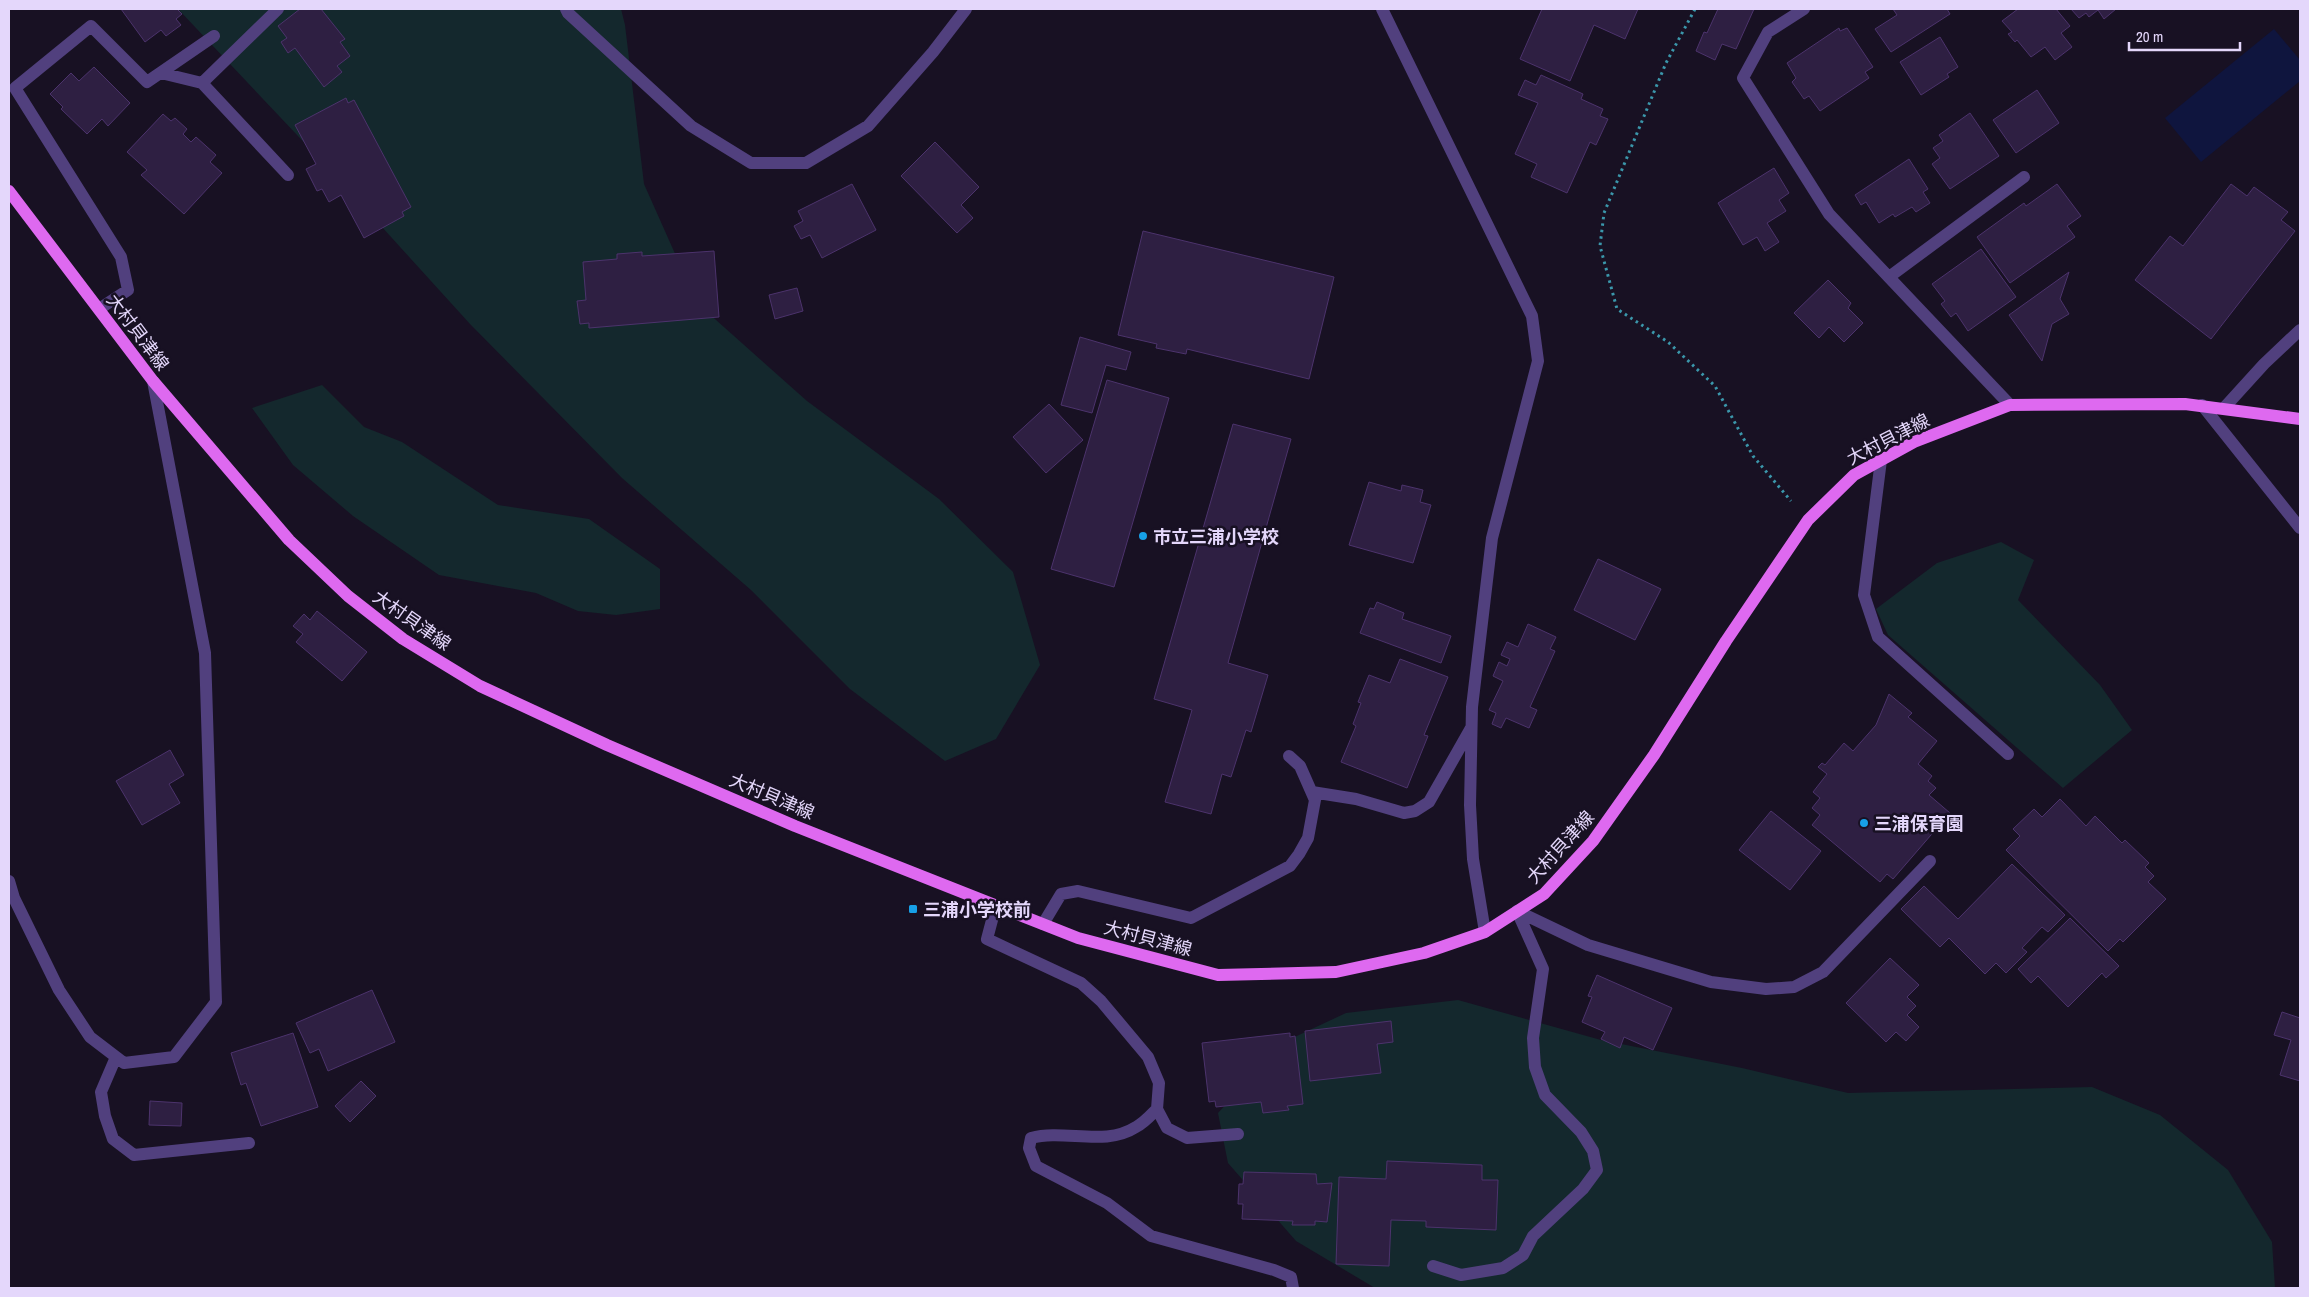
<svg xmlns="http://www.w3.org/2000/svg" width="2309" height="1297" font-family="'Archivo Narrow','Noto Sans JP',sans-serif">
<style>
.green{fill:#14282d}
.water{fill:#0f153e}
.building{fill:#2e1f42;stroke:#4c336c}
.lines{fill:none;stroke-linecap:round;stroke-linejoin:round}
.path{stroke:#3b97ab;stroke-width:3;stroke-dasharray:2.5 4;stroke-linecap:butt}
.minor{stroke:#51407e;stroke-width:12}
.major{stroke:#de69f0;stroke-width:12}
.poi-dot{fill:#17a0e7;stroke:#181123;stroke-width:2}
.labels{text-anchor:middle;dominant-baseline:central;stroke-width:5;stroke-linejoin:round;paint-order:stroke}
.street-label{font-size:18px;fill:#e4d7fb;stroke:#181123}
.poi-label{font-size:18px;font-weight:bold;fill:#e4d7fb;stroke:#181123;text-anchor:start}
</style>
<rect width="100%" height="100%" fill="#181123"/>
<path class="green" d="M178,9H621L625,25L644,184L697,303L807,401L939,499L1013,572L1040,665L996,739L945,761L850,689L751,590L622,478L470,324L332,172Z
M322,385L364,427L402,442L498,505L589,519L660,569V609L616,615L578,611L536,593L439,575L353,516L293,465L252,408Z
M2001,542L2034,560L2018,600L2100,685L2132,730L2063,788L1888,635L1876,609L1937,563Z
M1458,1000L1601,1040L1742,1068L1848,1093L2092,1087L2160,1115L2228,1170L2272,1242L2275,1288H1375L1296,1241L1228,1163L1218,1113L1284,1042L1346,1013Z"/>
<path class="water" d="M2274,29L2300,60V81L2201,162L2165,118Z"/>
<path class="building" d="M121,9H177L182,14L176,19L181,25L166,36L161,30L145,42Z
M300,9H321L345,39L340,42L350,56L337,66L342,72L324,87L295,48L288,53L281,42L287,38L278,26Z
M1542,9H1638L1625,39L1594,25L1570,81L1520,59Z
M1718,9H1754L1736,49L1722,44L1715,60L1696,51L1704,32L1707,33Z
M1893,9H1947L1950,14L1891,52L1875,29L1897,15Z
M2018,9H2056L2070,26L2061,33L2072,47L2055,60L2045,47L2031,57L2017,40L2015,42L2008,34L2012,32L2002,21Z
M2071,9H2116L2104,19L2098,10L2089,17L2086,13L2079,18Z
M1839,28L1840,31L1847,28L1873,67L1865,72L1869,78L1820,111L1809,96L1804,99L1792,82L1796,78L1787,63Z
M1940,37L1958,67L1947,74L1949,77L1921,95L1900,62Z
M94,67L130,103L108,126L102,119L87,134L61,109L63,107L50,94L71,73L79,81Z
M1541,75L1583,94L1581,99L1603,109L1600,116L1608,119L1596,145L1590,142L1567,193L1531,177L1537,164L1515,154L1538,103L1518,95L1525,80L1536,85Z
M2037,90L2059,123L2016,153L1993,120Z
M346,98L348,103L354,100L411,207L402,212L404,216L364,238L341,195L329,202L322,189L317,191L306,169L316,164L295,125Z
M1970,113L1999,156L1950,189L1932,164L1940,158L1933,148L1943,141L1939,135Z
M163,114L171,121L175,118L187,129L183,134L191,142L196,137L216,155L210,162L222,173L184,214L141,175L147,170L127,152Z
M935,142L979,187L961,205L973,218L957,233L901,176Z
M1909,159L1928,189L1923,192L1930,203L1916,212L1912,207L1895,217L1893,214L1879,223L1866,202L1861,205L1855,195Z
M1774,168L1789,193L1779,200L1786,211L1767,223L1779,242L1765,251L1757,237L1743,245L1718,203Z
M852,184L876,230L822,258L810,235L801,239L794,226L803,221L798,211Z
M2057,184L2081,216L2067,226L2075,237L2010,283L1977,237L2024,203L2026,206Z
M2231,184L2247,196L2254,187L2288,212L2281,220L2295,231L2211,339L2135,280L2170,236L2183,246Z
M1143,231L1334,277L1309,379L1187,349L1186,354L1156,348L1157,344L1118,335Z
M1981,249L2016,297L1968,331L1956,313L1951,317L1941,304L1945,301L1932,284Z
M714,251L719,317L589,328V323L580,324L577,301L586,300L583,262L617,259V254L642,252V256Z
M2069,272L2060,299L2069,314L2052,324L2042,361L2009,315Z
M1828,280L1851,303L1848,308L1863,323L1844,342L1829,327L1819,338L1794,313Z
M797,288L803,311L775,319L769,295Z
M1080,337L1131,352L1126,370L1106,365L1092,413L1061,405Z
M1107,380L1169,398L1114,587L1051,569Z
M1049,404L1083,440L1046,473L1013,437Z
M1233,424L1291,439L1228,663L1268,675L1251,732L1246,730L1231,777L1222,774L1211,814L1165,802L1192,710L1154,699Z
M1369,482L1401,491L1402,485L1423,490L1420,502L1431,505L1413,563L1349,545Z
M1598,559L1661,589L1635,640L1574,610Z
M1377,602L1404,613L1402,619L1451,636L1441,663L1360,633L1370,608L1374,609Z
M317,611L367,652L342,681L296,642L303,634L293,626L304,614L310,620Z
M1528,624L1556,637L1550,649L1555,651L1530,707L1537,710L1529,728L1506,718L1501,728L1492,724L1496,713L1489,710L1503,681L1493,676L1499,662L1507,666L1510,659L1501,655L1507,642L1518,647Z
M1400,659L1448,677L1424,735L1428,736L1407,788L1341,762L1356,726L1353,724L1361,703L1358,702L1369,675L1390,683Z
M1889,694L1912,713L1908,717L1937,741L1918,764L1932,776L1928,781L1936,788L1929,795L1950,813L1893,879L1887,874L1880,882L1812,825L1820,815L1812,808L1820,798L1813,792L1827,774L1818,767L1822,763L1825,765L1844,743L1853,751L1876,725Z
M170,750L184,775L169,784L180,803L142,825L116,781Z
M2060,799L2086,826L2095,816L2122,843L2125,840L2149,863L2145,867L2154,876L2148,882L2166,899L2123,942L2120,939L2108,951L2006,850L2020,836L2013,829L2034,809L2042,817Z
M1771,811L1821,851L1790,890L1739,850Z
M2012,864L2065,915L2048,932L2042,927L2022,948L2027,952L2006,973L1996,963L1985,974L1949,938L1940,947L1901,909L1924,886L1958,919Z
M2070,918L2119,966L2106,978L2102,973L2068,1007L2038,976L2031,983L2018,969Z
M1890,958L1919,985L1907,997L1916,1006L1907,1015L1919,1027L1906,1041L1896,1032L1886,1042L1846,1003Z
M1597,975L1672,1008L1653,1050L1624,1037L1620,1048L1601,1039L1605,1032L1582,1022L1592,997L1588,996Z
M372,990L395,1042L328,1071L319,1049L310,1053L296,1023Z
M2282,1012L2300,1018V1081L2280,1075L2291,1040L2274,1035Z
M1391,1021L1393,1042L1377,1044L1381,1073L1310,1081L1305,1031Z
M293,1033L318,1107L261,1126L246,1083L241,1085L231,1053Z
M1290,1033V1037L1295,1036L1303,1104L1287,1106L1289,1110L1263,1113L1261,1102L1216,1107L1215,1101L1209,1102L1202,1043Z
M361,1081L376,1096L350,1122L335,1106Z
M150,1101L182,1103L181,1126L149,1125Z
M1387,1161L1482,1165V1180H1498L1496,1230L1426,1227V1221L1391,1220L1389,1266L1336,1264L1339,1177L1386,1179Z
M1244,1172L1316,1174L1317,1184L1332,1183L1327,1222L1315,1221V1225H1292L1293,1221L1242,1219L1243,1204H1238L1239,1184H1243Z"/>
<g class="lines">
<path class="path" d="M1695,9L1666,63L1604,213L1600,246L1617,309L1668,342L1715,386L1753,456L1791,501"/>
<path class="minor" d="M566,9L568,13L691,126L751,163H806L868,126L933,52L966,9
M1382,9L1532,316L1538,361L1492,538L1472,707L1470,805L1473,859L1485,932
M1804,9L1768,32L1743,78L1829,214L2010,405
M161,73L202,83L288,175
M202,83L278,9
M1889,277L2024,177
M99,309L128,290L121,257L15,88L91,26L147,82L214,36
M2202,405L2300,528
M2224,408L2264,364L2300,330
M1881,460L1864,595L1878,637L2008,754
M1312,792L1356,799L1404,813L1415,811L1429,802L1471,728
M9,881L14,898L59,990L90,1037L124,1063L174,1057L216,1002L205,653L153,381
M996,905L987,939L1081,983L1101,1001L1148,1057L1159,1083L1157,1109L1167,1128L1187,1138L1238,1134
M1517,911L1588,945L1711,982L1766,989L1794,987L1823,972L1930,861
M1043,924L1061,894L1078,891L1191,918L1290,866L1299,854L1308,838L1315,800L1300,766L1289,756
M116,1057L101,1092L105,1116L113,1139L134,1155L249,1143
M1157,1109C1151,1115 1144,1123 1136,1127C1105,1147 1065,1129 1031,1138L1029,1148L1036,1166L1107,1203L1151,1236L1274,1270L1291,1277L1293,1288
M1433,1266L1461,1275L1503,1268L1523,1255L1533,1236L1583,1189L1597,1170L1593,1151L1581,1132L1545,1095L1535,1067L1533,1038L1543,969L1517,911"/>
<path class="major" d="M9,191L153,381L289,540L348,596L403,639L480,686L607,745L795,826L1078,938L1218,975L1336,972L1424,953L1485,932L1544,894L1593,841L1654,755L1726,641L1808,520L1854,475L1914,442L2010,405L2185,404L2300,419"/>
</g>
<g class="poi-dot">
<circle cx="1143" cy="536" r="5"/>
<circle cx="1864" cy="823" r="5"/>
<rect x="908" y="904" width="10" height="10" rx="2.5"/>
</g>
<g class="labels">
<g class="street-label">
<text transform="translate(138 332) rotate(53)">大村貝津線</text>
<text transform="translate(1888 439) rotate(-27)">大村貝津線</text>
<text transform="translate(412 620) rotate(35)">大村貝津線</text>
<text transform="translate(772 796) rotate(23)">大村貝津線</text>
<text transform="translate(1560 847) rotate(-48)">大村貝津線</text>
<text transform="translate(1148 938) rotate(15)">大村貝津線</text>
</g>
<g class="poi-label">
<text x="1153" y="536">市立三浦小学校</text>
<text x="1874" y="823">三浦保育園</text>
<text x="923" y="909">三浦小学校前</text>
</g>
</g>
<rect width="2309" height="1297" fill="none" stroke="#e4d7fb" stroke-width="20"/>
<path d="M2129 42v8h111v-8" fill="none" stroke="#e4d7fb" stroke-width="2.5"/>
<text x="2136" y="42" font-size="15" fill="#e4d7fb" stroke="#181123" stroke-width="4" paint-order="stroke">20 m</text>
</svg>
